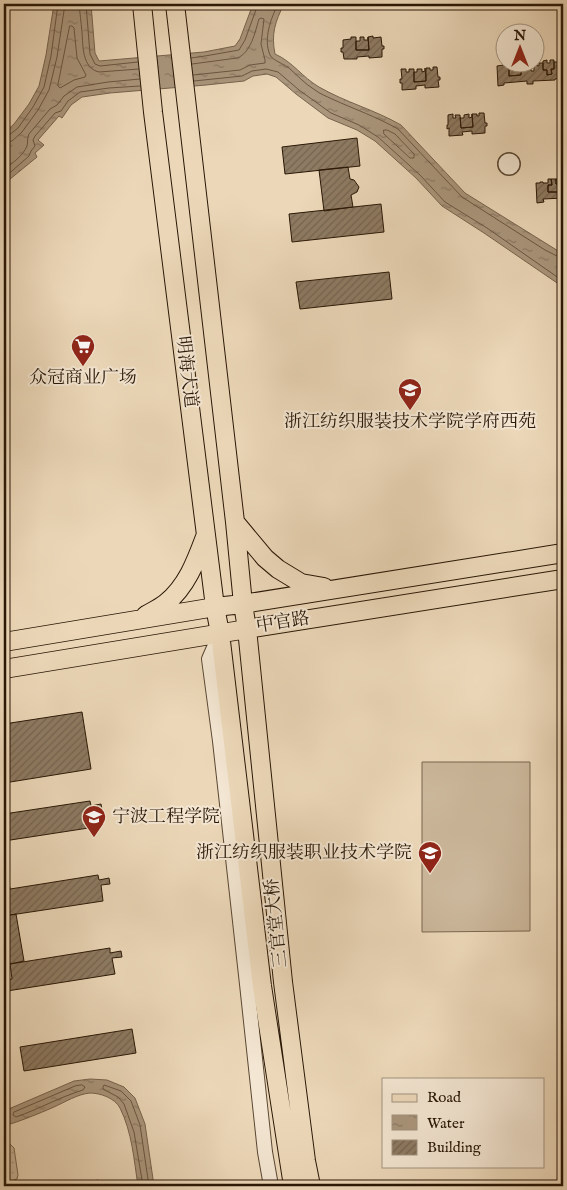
<svg xmlns="http://www.w3.org/2000/svg" width="567" height="1190" font-family="'IM FELL English','Noto Serif SC',serif">
<style>
.grass{fill:url(#grass-dots);stroke:#7a6750}
.pitch{fill:#cbb79b;stroke:#7a6750}
.water{fill:url(#water-ripples);stroke:#76634d}
.lines{fill:none;stroke-linecap:round;stroke-linejoin:round}
.shore{stroke:#6a5641;stroke-width:1}
.building{fill:url(#building-hatch);stroke:#291706}
.minor-casing{stroke:#5a4733;stroke-width:14}
.tertiary-casing{stroke:#5a4733;stroke-width:16}
.primary-casing{stroke:#291706;stroke-width:20}
.minor{stroke:#f3e6d2;stroke-width:11}
.tertiary{stroke:#f3e6d2;stroke-width:14}
.primary{stroke:#ecd8b9;stroke-width:18}
.labels{text-anchor:middle;dominant-baseline:central;stroke-width:4;stroke-linejoin:round;paint-order:stroke}
.street-label{font-size:18px;fill:#291706;stroke:#f3e6d2}
.poi-label{font-size:18px;fill:#291706;stroke:#f3e6d2}
</style>
<defs>
<pattern id="grass-dots" width="8" height="8" patternUnits="userSpaceOnUse" patternTransform="scale(1.25)"><rect width="8" height="8" fill="#cbb79b"/><path d="M2 2h.1M6 6h.1" fill="none" stroke="#ae9d84" stroke-width="1.8" stroke-linecap="round"/></pattern>
<pattern id="water-ripples" width="26" height="14" patternUnits="userSpaceOnUse" patternTransform="scale(1.25)"><rect width="26" height="14" fill="#aa967c"/><path d="M2 4q2-2 4 0t4 0M15 11q2-2 4 0t4 0" fill="none" stroke="#8a7964"/></pattern>
<pattern id="building-hatch" width="6" height="6" patternUnits="userSpaceOnUse" patternTransform="scale(1.25)"><rect width="6" height="6" fill="#8e7b63"/><path d="M-1 1l2-2M0 6l6-6M5 7l2-2" fill="none" stroke="#746450"/></pattern>
</defs>
<rect width="100%" height="100%" fill="#ecd8b9"/>
<filter id="stains"><feTurbulence type="fractalNoise" baseFrequency=".004" numOctaves="4"/><feColorMatrix values="0 0 0 0 .2 0 0 0 0 .09 0 0 0 0 .02 0 0 0 .5 -.17"/></filter>
<radialGradient id="worn" r=".72"><stop offset=".6" stop-color="#630" stop-opacity="0"/><stop offset="1" stop-color="#630" stop-opacity=".3"/></radialGradient>
<path class="grass" d="M5,1143L11,1145L14,1148L18,1175L17,1179L4,1184Z"/>
<path class="pitch" d="M422,762H530V931L422,932Z"/>
<path class="water" d="M54,4H91L95,53L99,61L204,52L235,46L240,39L253,4H284C275,22 271,34 275,54C293,62 302,77 319,87C345,102 375,110 401,125L465,193L563,254V287L484,233L442,206L416,178L375,141L357,130L328,118L296,94L276,77L267,74L253,76L244,81L206,85L110,93L82,97L71,105L62,118L59,116L38,140L44,145L35,153L37,157L4,184V133L14,124L29,104L39,86L46,55Z
M90,1079L107,1080L124,1087L135,1098L145,1124L154,1186H138C134,1160 132,1132 120,1108C115,1098 100,1093 90,1093C78,1094 65,1102 54,1107C38,1114 21,1121 4,1126V1111L74,1081Z"/>
<g class="lines">
<path class="shore" d="M79,4C80,13 81,22 82,32C83,46 82,68 99,72L139,69
M86,4L90,54L95,64L100,66L138,62
M278,4C271,18 263,39 270,55C272,60 284,64 289,68C297,75 305,84 315,90C320,94 326,96 332,99C354,109 377,117 398,129L462,197L545,250L559,257L563,258
M70,26H72L74,28L77,58L86,75L85,77L74,80L60,88L58,86Z
M191,58L205,56L239,50L245,40L258,4
M192,64L237,58C251,53 255,32 259,19L261,18L264,19L261,44L265,60V63L250,65L240,70L193,75
M194,81L242,76L252,71L266,69L278,72L299,90L331,113L359,125L378,137L420,175L445,202L487,228L563,281
M384,130H387L395,134L414,154V158H410L384,134Z
M4,137L8,136L18,128L33,107L44,87L51,56L58,4
M4,143L12,141L22,132L38,110L49,90L57,57L65,4
M4,170C12,163 23,156 27,146C28,142 27,138 29,134L50,109L57,105L64,96L77,87L108,82L140,79
M4,178L29,156L31,151L35,146L33,140L35,136L55,113L61,111L68,101L80,92L109,88L140,86
M82,1085L85,1087L83,1090C60,1097 39,1109 16,1117L13,1115L14,1112L75,1086Z
M143,1186L134,1132L124,1104L118,1097L103,1089V1087L104,1085L121,1091L131,1101L140,1125L149,1186"/>
</g>
<path class="building" d="M373,36V38L381,37L382,46H384V49H382V57L369,58V56L357,57V59H344L343,52H341V48H343V40L351,39V37H356V50H369L368,37Z
M360,37H364V40H368V37L369,50H356V41H360Z
M547,60V63H550V60H554V69H551L552,74L547,75V70H543V61Z
M517,62V67H521V75L509,76V68L513,67L512,63Z
M517,62H520V65H531V71H534V65L539,66V63H543V70H547V75L552,74L551,69H554V62H558L560,63V66H563V75H561V78L555,79V80L533,81V84H527V81L504,83V85L498,86L497,66L504,65V66H509V63H512L513,67L509,68V76L521,75V67H517Z
M433,67H437L438,77H440V80H438L439,87L425,88V85L416,86V89L402,90V83H400V79H402L401,69H406V72H409V69H414V82L426,81V68H430V70H433Z
M425,68L426,81L414,82V72H417V69H422V72L425,71Z
M479,113H484L485,123H487V126H485V133L472,134V131L462,132L463,135L449,136V128L447,129V125H448V115L453,114V118H456L455,115H460L461,128L473,127L472,114H477V116H479Z
M469,114V118L472,117V114L473,127L461,128L460,118H464V115Z
M357,138L360,166L285,174L282,147Z
M348,167L350,179L354,180L359,187L357,192L351,195L353,207L324,211L319,170Z
M548,179H551L552,185H548V192H560V184H556V179H559L560,182H563V198L543,199L544,202L537,203L536,183H540V182H543V183H548Z
M551,179H556V184H560V192H548V185H552Z
M381,204L384,232L292,242L289,214Z
M389,272L392,299L300,309L296,282Z
M82,712L91,769L4,783V724Z
M90,801L91,806L101,804L102,810L93,811L95,827L4,841V814Z
M4,847L10,889L4,890Z
M98,875L99,880L109,878L110,884L101,885L103,901L4,916V890Z
M16,914L24,961L10,964L4,927V916Z
M110,948V953L121,951L122,957L112,958L115,974L7,991L5,980L12,979L10,964Z
M132,1029L136,1053L24,1071L20,1047Z
M98,1180L101,1186H81Z"/>
<g class="lines">
<g class="minor-casing">
<path id="minor" d="M504 164a5 5 0 1 1 10 0a5 5 0 1 1-10 0Z"/>
</g>
<g class="tertiary-casing">
<path id="tertiary" d="M220,634L209,659L220,741L247,984L265,1152L271,1186"/>
</g>
<g class="primary-casing">
<path id="primary" d="M142,4L153,112L215,607L220,633L262,986L293,1186
M175,4L235,522L243,604L247,629L283,982L306,1161L311,1186
M235,522L265,558L278,569L301,583L324,587
M146,615C153,611 160,608 166,603C187,586 196,561 205,537
M4,642L215,607L243,604L563,553
M4,669L247,629L563,579"/>
</g>
<use href="#minor" class="minor"/>
<use href="#tertiary" class="tertiary"/>
<use href="#primary" class="primary"/>
</g>
<defs>
<g id="supermarket-pin" transform="scale(1.25)"><path d="M0 17L-7.5 6A9.5 9.5 0 1 1 7.5 6Z" fill="#8f2418" stroke="#f3e6d2"/><path d="M-6-5.5h2.5l.6 2H6L4.5 2H-2.5L-4.4-4H-6ZM-1.5 3.2a1.3 1.3 0 1 0 .1 0ZM3 3.2a1.3 1.3 0 1 0 .1 0Z" fill="#fff"/></g>
<g id="university-pin" transform="scale(1.25)"><path d="M0 17L-7.5 6A9.5 9.5 0 1 1 7.5 6Z" fill="#8f2418" stroke="#f3e6d2"/><path d="M0-5L7-2L0 1L-7-2ZM-4 1L0 2.5L4 1V4Q0 6-4 4Z" fill="#fff"/></g>
</defs>
<g fill-rule="evenodd">
<use href="#supermarket-pin" x="83" y="346"/>
<use href="#university-pin" x="410" y="390"/>
<use href="#university-pin" x="94" y="817"/>
<use href="#university-pin" x="430" y="853"/>
</g>
<g class="labels">
<g class="street-label">
<text transform="translate(186 372) rotate(83)">明海大道</text>
<text transform="translate(283 623) rotate(-9)">中官路</text>
<text transform="translate(277 923) rotate(-96)">三官堂大桥</text>
</g>
<g class="poi-label">
<text x="83" y="378">众冠商业广场</text>
<text x="410" y="422">浙江纺织服装技术学院学府西苑</text>
<text x="112" y="817" text-anchor="start">宁波工程学院</text>
<text x="412" y="853" text-anchor="end">浙江纺织服装职业技术学院</text>
</g>
</g>
<rect width="567" height="1190" fill="none" stroke="#ecd8b9" stroke-width="20"/>
<rect x="5" y="5" width="557" height="1180" fill="none" stroke="#291706" stroke-width="2.5"/>
<rect x="10" y="10" width="547" height="1170" fill="none" stroke="#291706"/>
<rect x="382" y="1078" width="162" height="90" fill="#f3e6d2" stroke="#a29380"/>
<rect x="392" y="1094" width="25" height="8" fill="#ecd8b9" stroke="#a29380"/>
<text x="427" y="1102" font-size="15" fill="#291706">Road</text>
<rect x="392" y="1115" width="25" height="15" fill="url(#water-ripples)" stroke="#a29380"/>
<text x="427" y="1128" font-size="15" fill="#291706">Water</text>
<rect x="392" y="1140" width="25" height="15" fill="url(#building-hatch)" stroke="#a29380"/>
<text x="427" y="1152" font-size="15" fill="#291706">Building</text>
<g transform="translate(520 48)"><circle r="24" fill="#f3e6d2" stroke="#a29380"/>
<path d="M0-4L9 19L0 12L-9 19Z" fill="#8f2418"/>
<text y="-8" font-size="14" font-weight="bold" text-anchor="middle" fill="#291706">N</text>
</g>
<rect width="100%" height="100%" filter="url(#stains)"/>
<rect width="100%" height="100%" fill="url(#worn)"/>
</svg>
